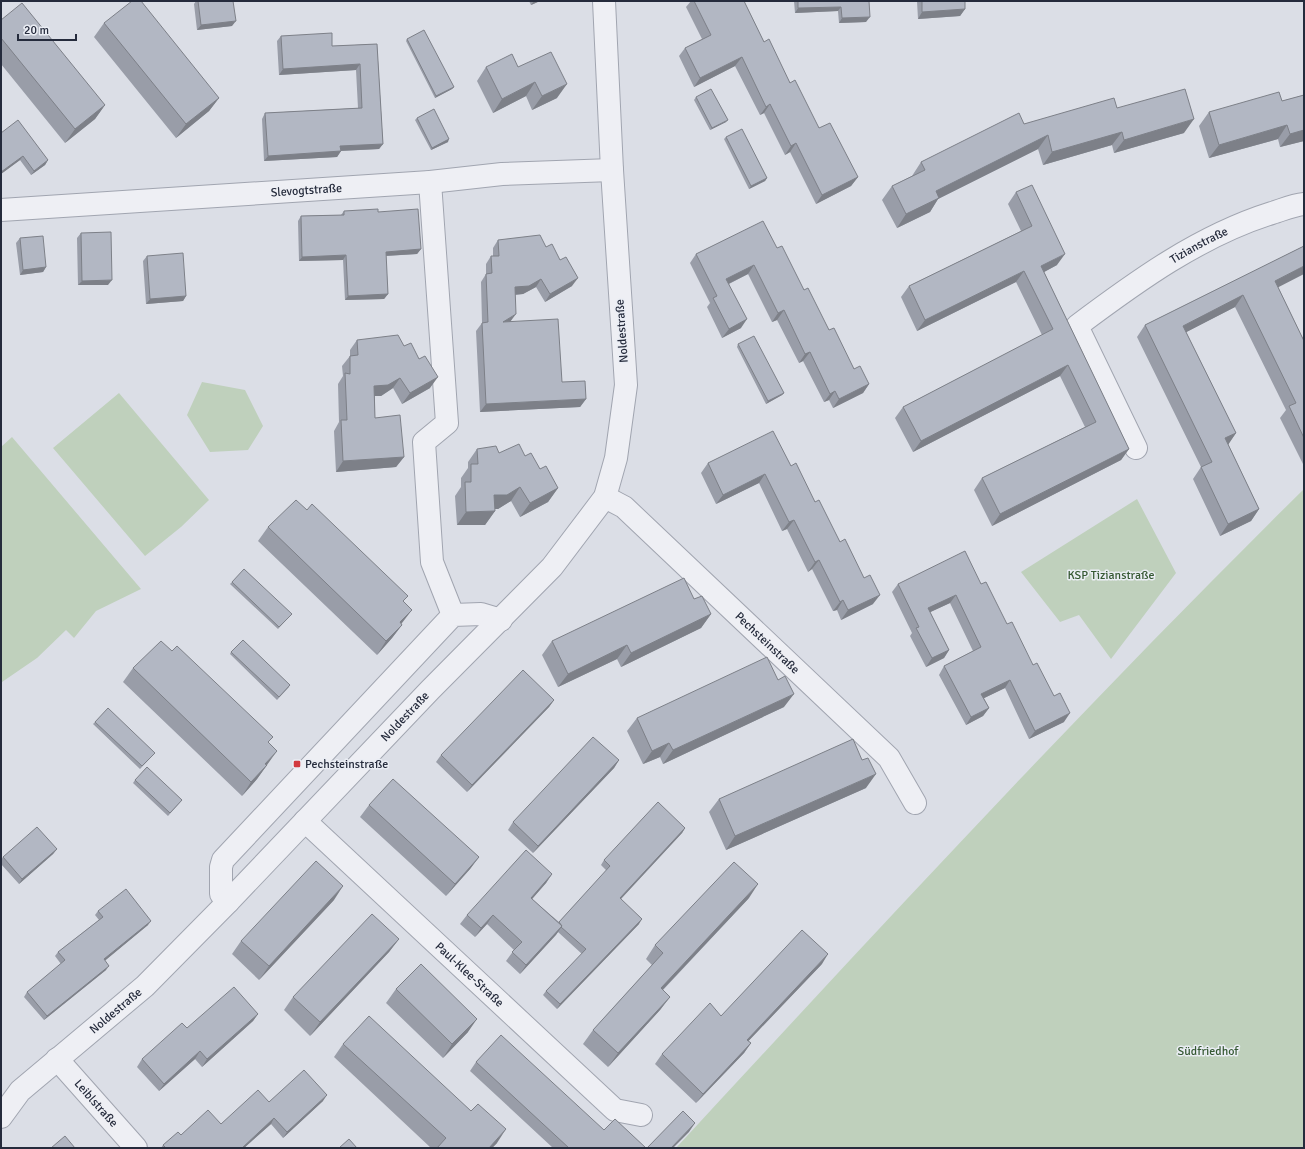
<svg xmlns="http://www.w3.org/2000/svg" width="1305" height="1149" font-family="Signika,sans-serif">
<style>
.green{fill:#bfd0bc}
.lines{fill:none;stroke-linecap:round;stroke-linejoin:round}
.minor-casing{stroke:#a1a5b0;stroke-width:24}
.minor{stroke:#eeeff4;stroke-width:22}
.wall{fill:#999da8}
.shaded-wall{fill:#7d8088}
.building{fill:#b2b7c3;stroke:#7d8088}
.poi-dot{fill:#d2393f;stroke:#eaedf4;stroke-width:1.5}
.labels{text-anchor:middle;dominant-baseline:central;stroke-width:3;stroke-linejoin:round;paint-order:stroke}
.street-label{font-size:12px;fill:#252b3c;stroke:#eaedf4}
.park-label{font-size:12px;fill:#355832;stroke:#eaedf4}
.poi-label{font-size:12px;fill:#252b3c;stroke:#eaedf4;text-anchor:start}
</style>
<rect width="100%" height="100%" fill="#dbdee6"/>
<path class="green" d="M202,382L245,390L263,426L248,450L210,452L187,415Z
M119,393L209,500L181,527L145,556L53,448Z
M12,437L141,589L96,611L74,638L66,630L37,658L2,682L1,447Z
M1304,489V1148H676C882,925 1088,702 1304,489Z
M1137,499L1176,573L1111,659L1079,615L1060,622L1021,572Z"/>
<g class="lines">
<g class="minor-casing">
<g id="minor">
<path d="M430,182L447,423L424,442L432,562L453,615"/>
<path id="s1" d="M1,210L430,182L502,174L612,170"/>
<path id="s2" d="M1136,448L1077,326C1137,281 1199,236 1272,213C1282,210 1293,205 1304,204"/>
<path id="s3" d="M605,497L624,507L889,758L915,803"/>
<path id="s4" d="M305,821L615,1110L641,1115"/>
<path d="M228,902L221,894V867L223,860L453,615L481,614L501,620"/>
<path id="s5" d="M57,1059L136,1148"/>
<path id="s6" d="M1,1117L20,1091L145,986L228,902L430,690L552,567L605,497L616,458L626,385L612,170L604,1"/>
</g>
</g>
<use href="#minor" class="minor"/>
</g>
<path class="wall" d="M196,1H233L232,26L197,30L194,4Z
M529,1H540L531,5Z
M691,1H744L764,42L819,128L858,177L851,186L816,204L790,152L785,155L764,113L760,115L735,66L694,87L679,56L685,48L702,39L686,7Z
M794,1H869L866,22L839,23L838,11L795,13Z
M917,1H965V9L960,16L918,19Z
M1,20L105,105L95,119L65,143L1,64Z
M104,23L219,98L209,111L176,138L94,37Z
M281,36L332,46L377,44L383,144L379,149L341,151L337,157L264,161L262,119L265,113L358,108L356,70L279,75L277,41Z
M407,39L454,87L452,89L435,98L406,41Z
M486,67H518L557,98L532,110L526,96L493,113L477,81Z
M1304,95V141L1280,147L1278,139L1209,158L1199,126L1209,112L1282,101Z
M696,97L726,122L710,130L694,100Z
M1117,108L1184,133L1114,153L1112,145L1043,165L1038,149L938,199L930,212L897,228L882,200L892,186L912,176L921,162L1024,124Z
M417,118L448,142L431,150L415,120Z
M1,133L48,160L45,165L31,175L20,160L1,174Z
M726,137L767,178L765,181L749,189L724,139Z
M1016,192L1057,265L1044,272L1129,449L1121,460L992,526L974,490L982,478L1085,427L1060,376L913,452L895,418L903,407L1042,335L1016,282L917,331L901,297L909,286L1021,231L1008,204Z
M344,211L378,212L421,249L417,254L386,256L388,294L384,299L345,300L343,260L299,261L298,221L301,216L341,215Z
M81,233L108,285H78L77,238Z
M20,238L46,267L43,272L20,275L16,243Z
M498,240L546,247L572,286L545,302L536,287L523,294L515,295L511,321L562,382L586,399L580,407L480,412L476,331L482,323L481,282L486,274V264L491,256H493V248Z
M1304,246L1278,287L1304,341V466L1280,418L1286,410L1235,307L1186,332L1236,433L1228,444L1259,509L1251,521L1220,536L1193,479L1201,467L1137,337L1145,325Z
M777,248L804,290L829,330L854,369L869,384L863,393L833,408L829,400L824,402L803,361L799,363L777,320L772,322L748,274L729,284L741,328L722,338L707,307L710,303L690,263L696,254Z
M147,256L186,296L183,301L146,304L143,261Z
M357,340L404,346L430,388L402,404L393,388L381,396H375V418L404,457L396,467L336,472L334,431L339,422L338,384L343,376L342,366L350,356V350Z
M738,344L784,393L782,395L766,404L737,347Z
M477,449L499,453L525,456L540,469L558,488L548,502L520,517L511,501L498,509H495V511L485,525H457L455,496L461,487V478L468,468V462Z
M708,463L791,466L815,502L840,542L873,604L841,620L837,610L833,611L812,569L808,572L787,529L782,531L759,483L716,504L701,473Z
M268,527L402,625L392,638L377,655L258,541Z
M232,582L290,616L278,629L230,584Z
M898,584H981L1033,665L1064,722L1029,739L1005,688L984,698L989,708L983,716L966,725L939,675L944,666L973,651L950,603L930,612L949,650L944,658L926,667L910,636L912,633L892,592Z
M711,614L701,628L621,667L617,659L558,687L542,655L552,641Z
M231,652L289,687L277,700L230,654Z
M133,668L269,743L267,765L257,779L242,796L123,682Z
M554,700L549,707L467,792L436,762L441,755Z
M784,707L663,764L660,757L643,764L627,731L637,718Z
M95,722L155,753L140,769L93,724Z
M619,760L614,768L533,853L508,830L513,822Z
M135,780L182,800L168,816L133,783Z
M866,788L726,850L709,812L719,799Z
M369,805L479,857L470,869L446,896L360,817Z
M685,828L682,833L621,899L639,924L557,1009L543,995L546,991L582,954L558,932L520,974L506,961L514,950L487,924L475,937L460,924L467,915L552,874L546,883L532,899L559,922L607,871L601,865L604,860Z
M57,849L53,854L19,884L1,864V860L3,857Z
M749,898L663,990L670,997L660,1010L608,1067L583,1044L593,1030L652,965L646,959L655,945Z
M334,900L259,980L232,954L241,941Z
M98,911L148,925L105,960L106,970L44,1020L24,997L27,992L61,964L55,956L58,952L99,920L95,915Z
M399,939L389,952L310,1036L284,1010L293,997Z
M822,964L748,1041L751,1043L744,1053L696,1103L655,1064L662,1054L721,1016Z
M396,989L468,1032L443,1058L386,1003Z
M258,1014L253,1021L202,1067L195,1059L159,1091L137,1067L142,1059L187,1028Z
M343,1044L497,1143L492,1148H431L334,1057Z
M476,1062L604,1130L646,1148H553L470,1071Z
M323,1101L283,1138L271,1124L244,1148H161L163,1145L181,1135L221,1124L269,1102Z"/>
<path class="shaded-wall" d="M534,1H540L531,5Z
M841,7L838,11L795,13L798,8Z
M965,9L960,16L918,19L922,12Z
M870,17L866,22L839,23L842,18Z
M236,21L232,26L197,30L201,25Z
M742,57L735,66L694,87L700,78Z
M360,64L356,70L279,75L283,69Z
M535,82L526,96L493,113L502,99Z
M567,84L557,98L532,110L542,96Z
M454,87L452,89L435,98L436,96Z
M219,98L209,111L176,138L186,124Z
M770,104L764,113L760,115L766,107Z
M105,105L95,119L65,143L75,129Z
M1194,119L1184,133L1114,153L1124,140Z
M728,120L726,122L710,130L712,128Z
M1287,125L1278,139L1209,158L1219,145Z
M1304,130V141L1280,147L1290,134Z
M1122,132L1112,145L1043,165L1052,152Z
M1048,135L1038,149L938,199L930,212L897,228L906,214L936,191Z
M449,139L448,142L431,150L432,148Z
M796,143L790,152L785,155L791,146Z
M383,144L379,149L337,151L340,146Z
M341,151L337,157L264,161L268,156Z
M23,156L20,160L1,174V172Z
M48,160L45,165L31,175L34,171Z
M858,177L851,186L816,204L822,195Z
M767,178L765,181L749,189L751,186Z
M421,249L417,254L383,256L386,252Z
M1065,254L1057,265L1033,278L1041,266Z
M346,255L343,260L299,261L302,257Z
M754,265L748,274L720,288L726,279Z
M1304,266V274L1267,293L1275,281Z
M46,267L43,272L20,275L23,270Z
M1024,271L1016,282L917,331L925,320Z
M578,278L572,286L545,302L550,294Z
M541,279L536,287L523,294L510,295L515,287Z
M112,280L108,285H78L82,281Z
M388,294L384,299L345,300L348,296Z
M1243,295L1235,307L1175,338L1183,326Z
M186,296L183,301L146,304L150,299Z
M784,310L777,320L772,322L778,313Z
M516,314L510,322H503Z
M747,319L741,328L722,338L729,329Z
M810,352L803,361L799,363L805,354Z
M1068,365L1060,376L913,452L921,441Z
M438,377L430,388L402,404L410,393Z
M400,378L393,388L381,396H367L374,386Z
M869,384L863,393L833,408L839,399Z
M835,391L829,400L824,402L830,394Z
M784,393L782,395L766,404L768,401Z
M586,399L580,407L480,412L486,404Z
M1236,433L1228,445L1225,438Z
M1129,449L1121,460L992,526L1000,514Z
M404,457L396,467L336,472L343,461Z
M765,474L759,483L716,504L723,495Z
M520,487L511,501L498,509H485L494,495Z
M558,488L548,502L520,517L530,503Z
M1259,509L1251,521L1220,536L1228,524Z
M495,511L485,525H457L466,512Z
M794,520L787,529L782,531L789,522Z
M819,560L812,569L808,572L815,562Z
M880,595L873,604L841,620L848,610Z
M956,595L950,603L922,616L928,608Z
M843,600L837,610L833,611L840,602Z
M412,610L402,623L390,636L400,622Z
M711,614L701,628L621,667L631,653Z
M402,625L392,638L377,655L386,641Z
M627,645L617,659L558,687L568,674Z
M949,650L944,658L926,667L932,658Z
M1010,680L1005,688L976,702L981,694Z
M794,694L784,707L663,764L673,750Z
M554,700L549,707L467,792L472,785Z
M989,708L983,716L966,725L971,717Z
M1070,713L1064,722L1029,739L1035,731Z
M669,743L660,757L643,764L652,751Z
M277,751L267,765L255,777L265,764Z
M619,760L614,768L533,853L538,846Z
M267,765L257,779L242,796L251,782Z
M876,774L866,788L726,850L735,836Z
M685,828L682,833L617,903L620,898Z
M57,849L53,854L19,884L22,879Z
M479,857L470,869L446,896L455,884Z
M552,874L546,883L525,907L531,898Z
M758,884L749,898L651,1002L661,988Z
M343,886L334,900L259,980L269,966Z
M493,915L487,924L475,937L481,928Z
M642,919L639,924L557,1009L560,1004Z
M151,921L148,925L101,964L104,959Z
M562,926L556,935L520,974L526,965Z
M399,939L389,952L310,1036L320,1022Z
M828,954L822,964L740,1050L747,1040Z
M109,966L106,970L44,1020L47,1016Z
M670,997L660,1010L608,1067L618,1053Z
M258,1014L253,1021L202,1067L207,1059Z
M477,1019L468,1032L443,1058L452,1044Z
M751,1043L744,1053L696,1103L703,1094Z
M200,1051L195,1059L159,1091L164,1084Z
M327,1095L323,1101L283,1138L287,1132Z
M274,1118L271,1124L244,1148H242Z
M695,1123L689,1132L673,1148H671Z
M506,1129L497,1143L492,1148H489Z"/>
<path class="building" d="M132,1H141L219,98L186,124L104,23Z
M198,1H233L236,21L201,25Z
M694,1H744L764,42L769,39L790,83L795,80L819,128L830,123L858,177L822,195L796,143L791,146L770,104L766,107L742,57L700,78L685,48L711,35Z
M798,1H869L870,17L842,18L841,7L798,8Z
M922,1H965V9L922,12Z
M22,3L105,105L75,129L1,38V20Z
M424,30L454,87L436,96L407,39Z
M332,33V46L377,44L383,144L340,146L341,151L268,156L265,113L362,108L360,64L283,69L281,36Z
M551,52L567,84L542,96L535,82L502,99L486,67L512,54L518,67Z
M711,89L728,120L712,128L696,97Z
M1185,89L1194,119L1124,140L1122,132L1052,152L1048,135L936,191L939,198L906,214L892,186L925,170L921,162L1019,113L1024,124L1114,98L1117,108Z
M1279,92L1282,101L1304,95V130L1290,134L1287,125L1219,145L1209,112Z
M434,109L449,139L432,148L417,118Z
M18,120L48,160L34,171L23,156L1,172V133Z
M742,129L767,178L751,186L726,137Z
M1032,185L1065,254L1041,266L1129,449L1000,514L982,478L1096,422L1068,365L921,441L903,407L1053,329L1024,271L925,320L909,286L1032,226L1016,192Z
M378,209V212L418,209L421,249L386,252L388,294L348,296L346,255L302,257L301,216L344,215V211Z
M763,221L777,248L782,246L804,290L808,288L829,330L834,328L854,369L860,366L869,384L839,399L835,391L830,394L810,352L805,354L784,310L778,313L754,265L726,279L747,319L729,329L713,298L717,296L696,254Z
M111,232L112,280L82,281L81,233Z
M540,235L546,247L552,244L560,260L566,257L578,278L550,294L541,279L529,286L515,287L516,314L503,322L558,319L562,382L585,381L586,399L486,404L482,323L488,322L486,274L492,273L491,256H499L498,240Z
M43,236L46,267L23,270L20,238Z
M1304,246V266L1275,281L1304,341V438L1289,406L1296,403L1243,295L1183,326L1236,433L1225,438L1259,509L1228,524L1201,467L1212,462L1145,325Z
M183,253L186,296L150,299L147,256Z
M398,335L404,346L411,343L419,359L425,356L438,377L410,393L400,378L388,385L374,386L375,418L400,415L404,457L343,461L341,420H347L345,373L350,374V356L358,355L357,340Z
M754,336L784,393L768,401L738,344Z
M773,431L791,466L796,463L815,502L819,500L840,542L845,539L864,578L870,575L880,595L848,610L843,600L840,602L819,560L815,562L794,520L789,522L765,474L723,495L708,463Z
M519,444L525,456L531,453L540,469L546,466L558,488L530,503L520,487L507,495H494L495,511L466,512L465,482H471V464H478L477,449L496,446L499,453Z
M296,500L307,510L312,504L408,596L403,601L412,610L400,622L402,625L386,641L268,527Z
M965,551L981,584L986,582L1007,624L1012,622L1033,665L1037,663L1054,696L1060,693L1070,713L1035,731L1010,680L981,694L989,708L971,717L944,666L981,647L956,595L928,608L949,650L932,658L916,628L919,627L898,584Z
M244,569L292,614L279,627L232,582Z
M684,578L694,599L702,596L711,614L631,653L627,645L568,674L552,641Z
M243,640L290,685L279,697L231,652Z
M161,641L172,651L177,646L273,737L268,742L277,751L265,764L267,765L251,782L133,668Z
M767,657L778,680L785,676L794,694L673,750L669,743L652,751L637,718Z
M523,670L554,700L472,785L441,755Z
M108,708L155,753L142,766L95,722Z
M593,737L619,760L538,846L513,822Z
M853,739L862,760L868,758L876,774L735,836L719,799Z
M147,767L182,800L170,813L135,780Z
M393,779L479,857L455,884L369,805Z
M658,802L685,828L620,898L642,919L560,1004L546,991L586,949L561,927L562,926L559,922L610,866L604,860Z
M37,827L57,849L22,879L3,857Z
M526,850L552,874L531,898L562,926L526,965L512,952L522,942L493,915L481,928L467,915Z
M316,861L343,886L269,966L241,941Z
M734,862L758,884L661,988L670,997L618,1053L593,1030L663,953L655,945Z
M126,889L151,921L104,959L109,966L47,1016L27,992L65,960L58,952L103,917L98,911Z
M372,914L399,939L320,1022L293,997Z
M802,930L828,954L747,1040L751,1043L703,1094L662,1054L710,1003L721,1016Z
M421,964L477,1019L452,1044L396,989Z
M234,987L258,1014L207,1059L200,1051L164,1084L142,1059L182,1023L187,1028Z
M369,1016L471,1111L478,1104L506,1129L489,1148H437L446,1138L343,1044Z
M501,1035L604,1130L615,1119L646,1148H569L476,1062Z
M304,1070L327,1095L287,1132L274,1118L242,1148H166L163,1145L178,1132L181,1135L208,1110L221,1124L258,1090L269,1102Z
M683,1111L695,1123L671,1148H647Z
M65,1136L75,1148H51Z
M349,1139L357,1148H339Z"/>
<rect class="poi-dot" x="293" y="760" width="8" height="8" rx="2"/>
<g class="labels">
<g class="street-label">
<text stroke="none"><textPath href="#s1" startOffset="306">Slevogtstraße</textPath></text>
<text stroke="none"><textPath href="#s2" startOffset="282">Tizianstraße</textPath></text>
<text transform="translate(622 331) rotate(-94)">Noldestraße</text>
<text stroke="none"><textPath href="#s3" startOffset="219">Pechsteinstraße</textPath></text>
<text stroke="none"><textPath href="#s6" startOffset="570">Noldestraße</textPath></text>
<text stroke="none"><textPath href="#s4" startOffset="225">Paul-Klee-Straße</textPath></text>
<text stroke="none"><textPath href="#s6" startOffset="157">Noldestraße</textPath></text>
<text stroke="none"><textPath href="#s5" startOffset="59">Leiblstraße</textPath></text>
</g>
<g class="park-label">
<text x="1111" y="575">KSP Tizianstraße</text>
<text x="1208" y="1051">Südfriedhof</text>
</g>
<g class="poi-label">
<text x="305" y="764">Pechsteinstraße</text>
</g>
</g>
<rect width="1305" height="1149" fill="none" stroke="#252b3c" stroke-width="4"/>
<path d="M18 34v6h58v-6" fill="none" stroke="#252b3c" stroke-width="2"/>
<text x="24" y="34" font-size="12" fill="#252b3c" stroke="#eaedf4" stroke-width="3" paint-order="stroke">20 m</text>
</svg>
